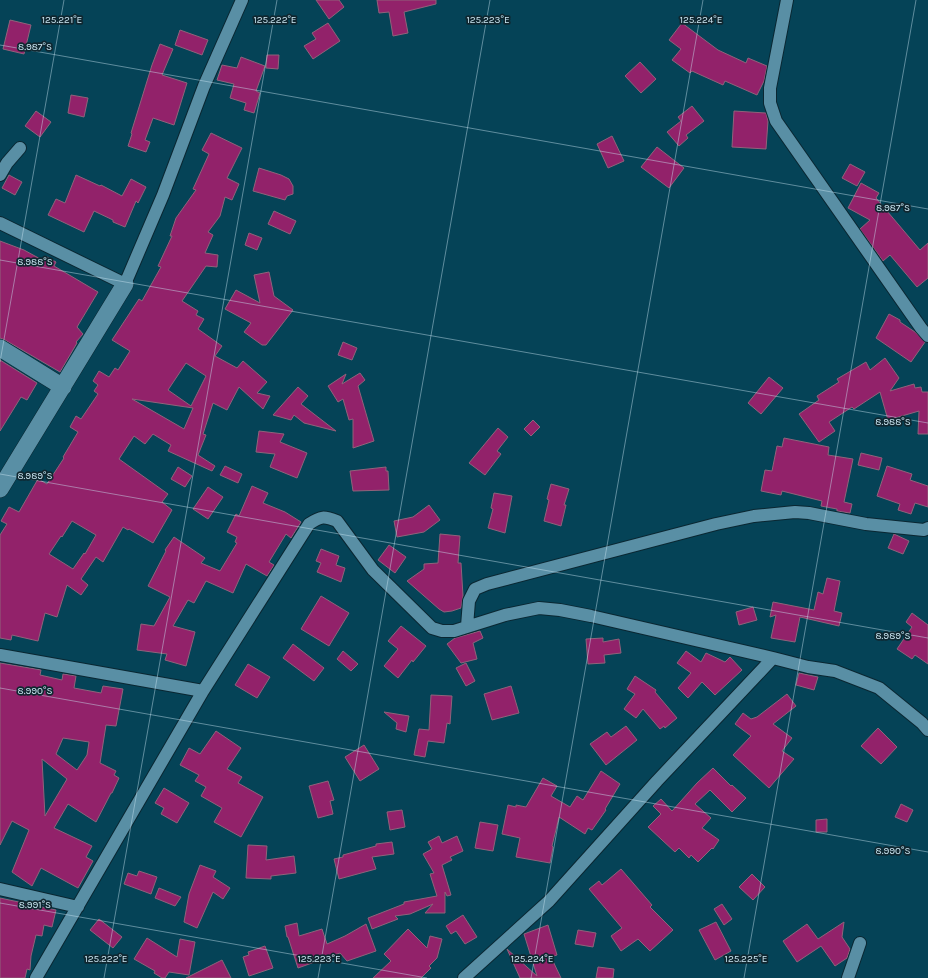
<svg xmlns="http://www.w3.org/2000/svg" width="928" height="978" font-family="Karla,sans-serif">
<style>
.building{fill:#92226a;stroke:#90637b;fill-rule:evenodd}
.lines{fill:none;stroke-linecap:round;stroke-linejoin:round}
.street-casing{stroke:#0a2732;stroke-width:14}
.secondary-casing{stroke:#0a2732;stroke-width:18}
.street{stroke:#598fa5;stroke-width:12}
.secondary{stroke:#598fa5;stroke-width:17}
.ticks{fill:none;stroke:#cce7f3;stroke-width:1;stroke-opacity:0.45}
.ticks-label{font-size:10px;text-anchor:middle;fill:#cce7f3;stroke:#102730;stroke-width:3.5;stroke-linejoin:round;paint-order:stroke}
</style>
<rect width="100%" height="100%" fill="#054357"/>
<path class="building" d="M316,0H339L344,7L329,19Z
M377,0H436V4L404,12L408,33L393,36L389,12L379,13Z
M10,20L31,25L24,54L3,49Z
M328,23L340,41L313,59L304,46L316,39L312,33Z
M682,23L718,50L746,63L748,58L767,66L764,81L757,95L725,81L723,85L692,71L690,73L672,60L681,49L669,40Z
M180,30L208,40L202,55L175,45Z
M160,44L173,49L162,75L187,83L174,125L153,118L145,140L150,142L146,152L128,146L132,134L131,133L152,65Z
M267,55H279L278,69L266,68Z
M241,57L265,66L256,91L260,93L254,113L244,110L246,103L230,98L234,84L217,80L222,65L237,68Z
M640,62L656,79L641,93L625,76Z
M71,95L88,98L84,117L68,113Z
M692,106L704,121L686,135L688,138L679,146L667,132L681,121L678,117Z
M36,111L51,122L40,137L25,126Z
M734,111L766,113L768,121L766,149L732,147Z
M211,133L242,148L227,178L239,184L232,200L225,197L220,216L208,232L213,235L205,253L218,255L217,267L206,266L182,301L198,311L196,315L204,319L198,329L222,346L215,356L237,368L243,361L267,382L257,393L270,396L263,409L239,387L227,410L213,403L203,434L206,435L198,455L215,466L212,471L168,451L171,445L153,434L145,444L134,436L119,459L168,494L162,502L172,510L153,543L129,529L128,530L123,527L103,562L96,557L81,579L88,585L81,595L67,585L57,617L45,613L38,641L12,635L11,640L0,638V535L7,524L1,521L9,507L19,512L38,479L47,484L64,458L63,457L78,432L70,427L76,416L81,419L98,394L94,391L98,385L93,381L99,371L109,377L115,368L118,370L130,351L112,340L139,299L142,301L161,267L158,266L172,236H170L176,218L196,190L193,189L209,154L202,150ZM186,363L206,376L191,406L168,390ZM132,399L193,408L184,429ZM72,521L96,535L85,554L84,553L73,569L49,554L61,536L62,537Z
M612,136L624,161L608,168L597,144Z
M657,147L684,168L669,188L641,167Z
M850,164L865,172L857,186L842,178Z
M259,168L281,175L289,179L293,186V194L287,196L285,200L253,191Z
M9,175L22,182L15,195L2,188Z
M76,175L100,186L101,185L122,196L131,179L146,187L138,203L136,201L125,227L113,222V220L94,211L84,232L48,215L56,199L65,203Z
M861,183L879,193L876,198L920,250L928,243V278L917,287L890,255L883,261L860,229L870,220L848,208Z
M274,211L296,221L290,234L268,224Z
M249,233L262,238L257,250L245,245Z
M0,241L24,250L44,261L47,257L56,262L54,266L98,292L77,327L83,334L76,342L77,343L60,372L5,340L0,338Z
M269,272L274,296L293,310L266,345H262L244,332L251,323L225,309L236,290L260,303L254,275Z
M889,314L900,320V322L915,332L925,342L911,362L876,338Z
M343,342L357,348L352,360L338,355Z
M885,358L899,378L890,391L914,384L915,388L921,387L922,392H928V434H918L919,411L888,420L880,392L854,409L852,407L829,422L835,431L819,442L799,414L819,400L817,396L839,382L837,379L866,362L870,370Z
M0,360L37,383L27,400L21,397L0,431Z
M360,373L365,380L358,386L374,441L353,448V419L349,420L343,399L338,402L328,386L346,374L342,384Z
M769,377L783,388L761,414L748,403Z
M298,387L308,396L301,404L336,431L304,423L294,415L291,420L273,415Z
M533,420L540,427L531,436L524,429Z
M498,428L508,437L497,451L501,454L485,475L469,463Z
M259,431L284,434L280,442L307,453L297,478L270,467L275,454L256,452Z
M784,438L829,447L828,455L853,459L844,502L852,504L850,513L837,511V509L821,506L822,501L782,491L781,495L761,491L765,470L772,471L777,446L782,447Z
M861,453L882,458L879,470L858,465Z
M225,466L242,474L238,483L220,475Z
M887,466L912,474L910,480L928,486V507L915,503L911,514L898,510L900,504L877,496Z
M178,467L192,476L185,487L171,479Z
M386,467V471H388L389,490L353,491L350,471Z
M551,484L569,489L564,505H566L561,526L544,521L549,500L547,499Z
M252,486L268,493L263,503L285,512L301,522L291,538L286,534L269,562L274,565L267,576L246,564L233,593L206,581L194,603L188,600L173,626L195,632L186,666L165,660L167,654L137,650L141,624L154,626L170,597L148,586L166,551L165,550L174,537L205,558L201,563L220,571L237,543L235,542L237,537L227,532L236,514L239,516Z
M208,487L223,497L208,519L193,509Z
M494,493L512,496L505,533L488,528L493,509L491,508Z
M429,505L440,520L424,532L397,537L394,521L413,517Z
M440,534L460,536L458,563H461L463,596L461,608L452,611L444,612L439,609L407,581L424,569V564L438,563Z
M894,534L909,541L903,554L888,548Z
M389,545L406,557L395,573L378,560Z
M321,549L339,556L336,565L345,568L341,582L317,572L321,563L316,561Z
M827,578L840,581L834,611L842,613L839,626L800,617L795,642L771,638L776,615L770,617L773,602L814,610L818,592L823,594Z
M321,596L349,613L329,646L301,629Z
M753,607L757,620L739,625L736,612Z
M912,613L928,625V664L915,655L912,659L897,649L912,627L906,622Z
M401,626L426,646L413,662L412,660L398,678L384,666L398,649L388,641Z
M480,631L483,638L473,643L477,659L461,663L447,644L455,638Z
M603,638V642L619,639L621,653L604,655L605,663L588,664L586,639Z
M293,644L324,668L314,681L283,658Z
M343,651L358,664L351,671L337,659Z
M686,651L701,662L706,653L725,662L730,657L742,670L715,695L702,682L688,698L678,688L691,673L677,663Z
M0,663L41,670L40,675L62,680L63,674L76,676L74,688L101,693L103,686L123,689L116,726L106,725L100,763L116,771L114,775L119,778L112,793H111L96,822L68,804L54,828L92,846L86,857L93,861L78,888L41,868L32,886L12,872L29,830L12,821L0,845ZM63,738L89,742L87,755L77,770L56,754ZM42,759L67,779L45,816Z
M466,663L475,681L466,686L456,668Z
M248,664L270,677L257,698L235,685Z
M799,673L818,677L814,690L796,685Z
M635,676L656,690L655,692L677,718L665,728L664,726L660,729L643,709L636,718L624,709L635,694L627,689Z
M511,686L519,713L492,720L484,694Z
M787,694L796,706L773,724L792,738L782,751L794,759L769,788L733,755L751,736L735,724L743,713L751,719L757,717Z
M431,695L452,696L450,724L447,723L444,743L428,741L425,757L414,755L419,729L429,730Z
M384,712L409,716L406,732L396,729L397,723Z
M626,726L637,740L606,765L590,744L607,732L611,737Z
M878,728L897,747L881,764L861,746Z
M216,731L241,748L227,769L242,777L238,783L263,797L241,837L214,822L222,808L201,796L206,787L195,781L199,775L180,765L189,748L200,754Z
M364,745L379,769L360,781L345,757Z
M713,768L731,786L732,785L746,798L732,812L710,790L695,804L711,818L702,828L719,840L713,849L712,848L698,862L691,855L689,858L679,848L675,852L648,827L661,814L653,806L661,799L672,811L697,783Z
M601,771L620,784L605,809L606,810L592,830L588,828L585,834L559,817L552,846L553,847L550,863L516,857L520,838L502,834L508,805L516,807V805L526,807L543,778L557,786L551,796L570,807L577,796L583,800Z
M328,781L334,800L330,801L333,814L318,818L309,786Z
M164,788L189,803L177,823L161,814L164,808L155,803Z
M901,804L913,810L907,822L895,817Z
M402,810L405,827L390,830L387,812Z
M827,819V832H816V820Z
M480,822L498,825L493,851L475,848Z
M439,836L442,843L457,836L463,851L450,857L452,860L442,865L451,895L447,896L445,892V913H425L433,904L410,914L395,916L398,919L372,929L368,918L404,904V902L437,896L430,874L434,873L423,854L432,849L428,842Z
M392,842L394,854L372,857L376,869L339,879L334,859L343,857V855L376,846V844Z
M248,845L267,846L266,860L294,856L296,873L271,876V879L246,878Z
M200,865L216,871L213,877L230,888L223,899L213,892L197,928L184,922L189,894Z
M621,869L652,905L650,907L673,930L650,951L638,939L621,951L611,936L622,928L589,889L599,881L602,885Z
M139,871L157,877L151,894L124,884L128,873L137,876Z
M752,874L765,887L753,900L739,887Z
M159,888L181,897L175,906L155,898Z
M0,898L56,910L52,927L44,925L42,936L36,935L31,956L30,970L27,969L25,978H0Z
M722,904L732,919L724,925L714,909Z
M463,915L477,937L465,944L456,931L451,934L446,926Z
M99,919L122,937L113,948L90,930Z
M716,922L731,951L715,960L699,930Z
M844,922L842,937L850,949L847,958L835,966L821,946L797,962L783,941L807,924L818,939Z
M297,923L299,936L322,929L327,944L345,936L366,924L376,951L347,961L340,953L298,968L288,937H287L285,926Z
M548,925L557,955L551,957L561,978H520L507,949L537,976L524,934Z
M408,929L427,948L430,936L442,939L437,958L429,966L431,968L421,978H373L391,961L384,954Z
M578,930L596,933L593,947L575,944Z
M147,938L177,957L180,939L195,942L189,975L169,972L165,978H162L154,973L155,971L134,959Z
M265,946L273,968L249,976L243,957L249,955L248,952Z
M222,960L231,978H186Z
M598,967L614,969L613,978H596Z"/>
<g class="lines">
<g class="street-casing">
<path id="street" d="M787,0L770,88V103L776,121L921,328L928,336
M0,175L7,163L20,148
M0,223L125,284L163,195L204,86L242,0
M467,626L469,601L475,589L487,584L716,524L754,516L795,512L809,513L866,524L924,530L928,528
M0,655L203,691L309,524C321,516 324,516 337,521L373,570L432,628L442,631H454L505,615L539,608L560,610L591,616L773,658L657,781L549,901L464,978
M773,658L808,667L835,671L879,688L922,723L928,730
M0,889L78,907
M36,978L203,691
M848,978L860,943"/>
</g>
<g class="secondary-casing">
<path id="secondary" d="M0,348L63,387
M0,489L125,284"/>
</g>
<use href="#street" class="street"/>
<use href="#secondary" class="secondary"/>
</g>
<path class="ticks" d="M0,45L928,209M0,260L928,423M0,362L64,0M0,474L928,638M0,688L928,852M0,903L427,978M104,978L277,0M318,978L490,0M531,978L703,0M744,978L916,0"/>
<g class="ticks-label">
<text x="62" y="23">125.221°E</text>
<text x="275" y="23">125.222°E</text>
<text x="488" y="23">125.223°E</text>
<text x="701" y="23">125.224°E</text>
<text x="35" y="50">8.987°S</text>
<text x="893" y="211">8.987°S</text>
<text x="35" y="265">8.988°S</text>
<text x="893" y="425">8.988°S</text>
<text x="35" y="479">8.989°S</text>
<text x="893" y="639">8.989°S</text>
<text x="35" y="694">8.990°S</text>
<text x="893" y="854">8.990°S</text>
<text x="35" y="908">8.991°S</text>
<text x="106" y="962">125.222°E</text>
<text x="319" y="962">125.223°E</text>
<text x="532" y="962">125.224°E</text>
<text x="746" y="962">125.225°E</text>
</g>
</svg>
